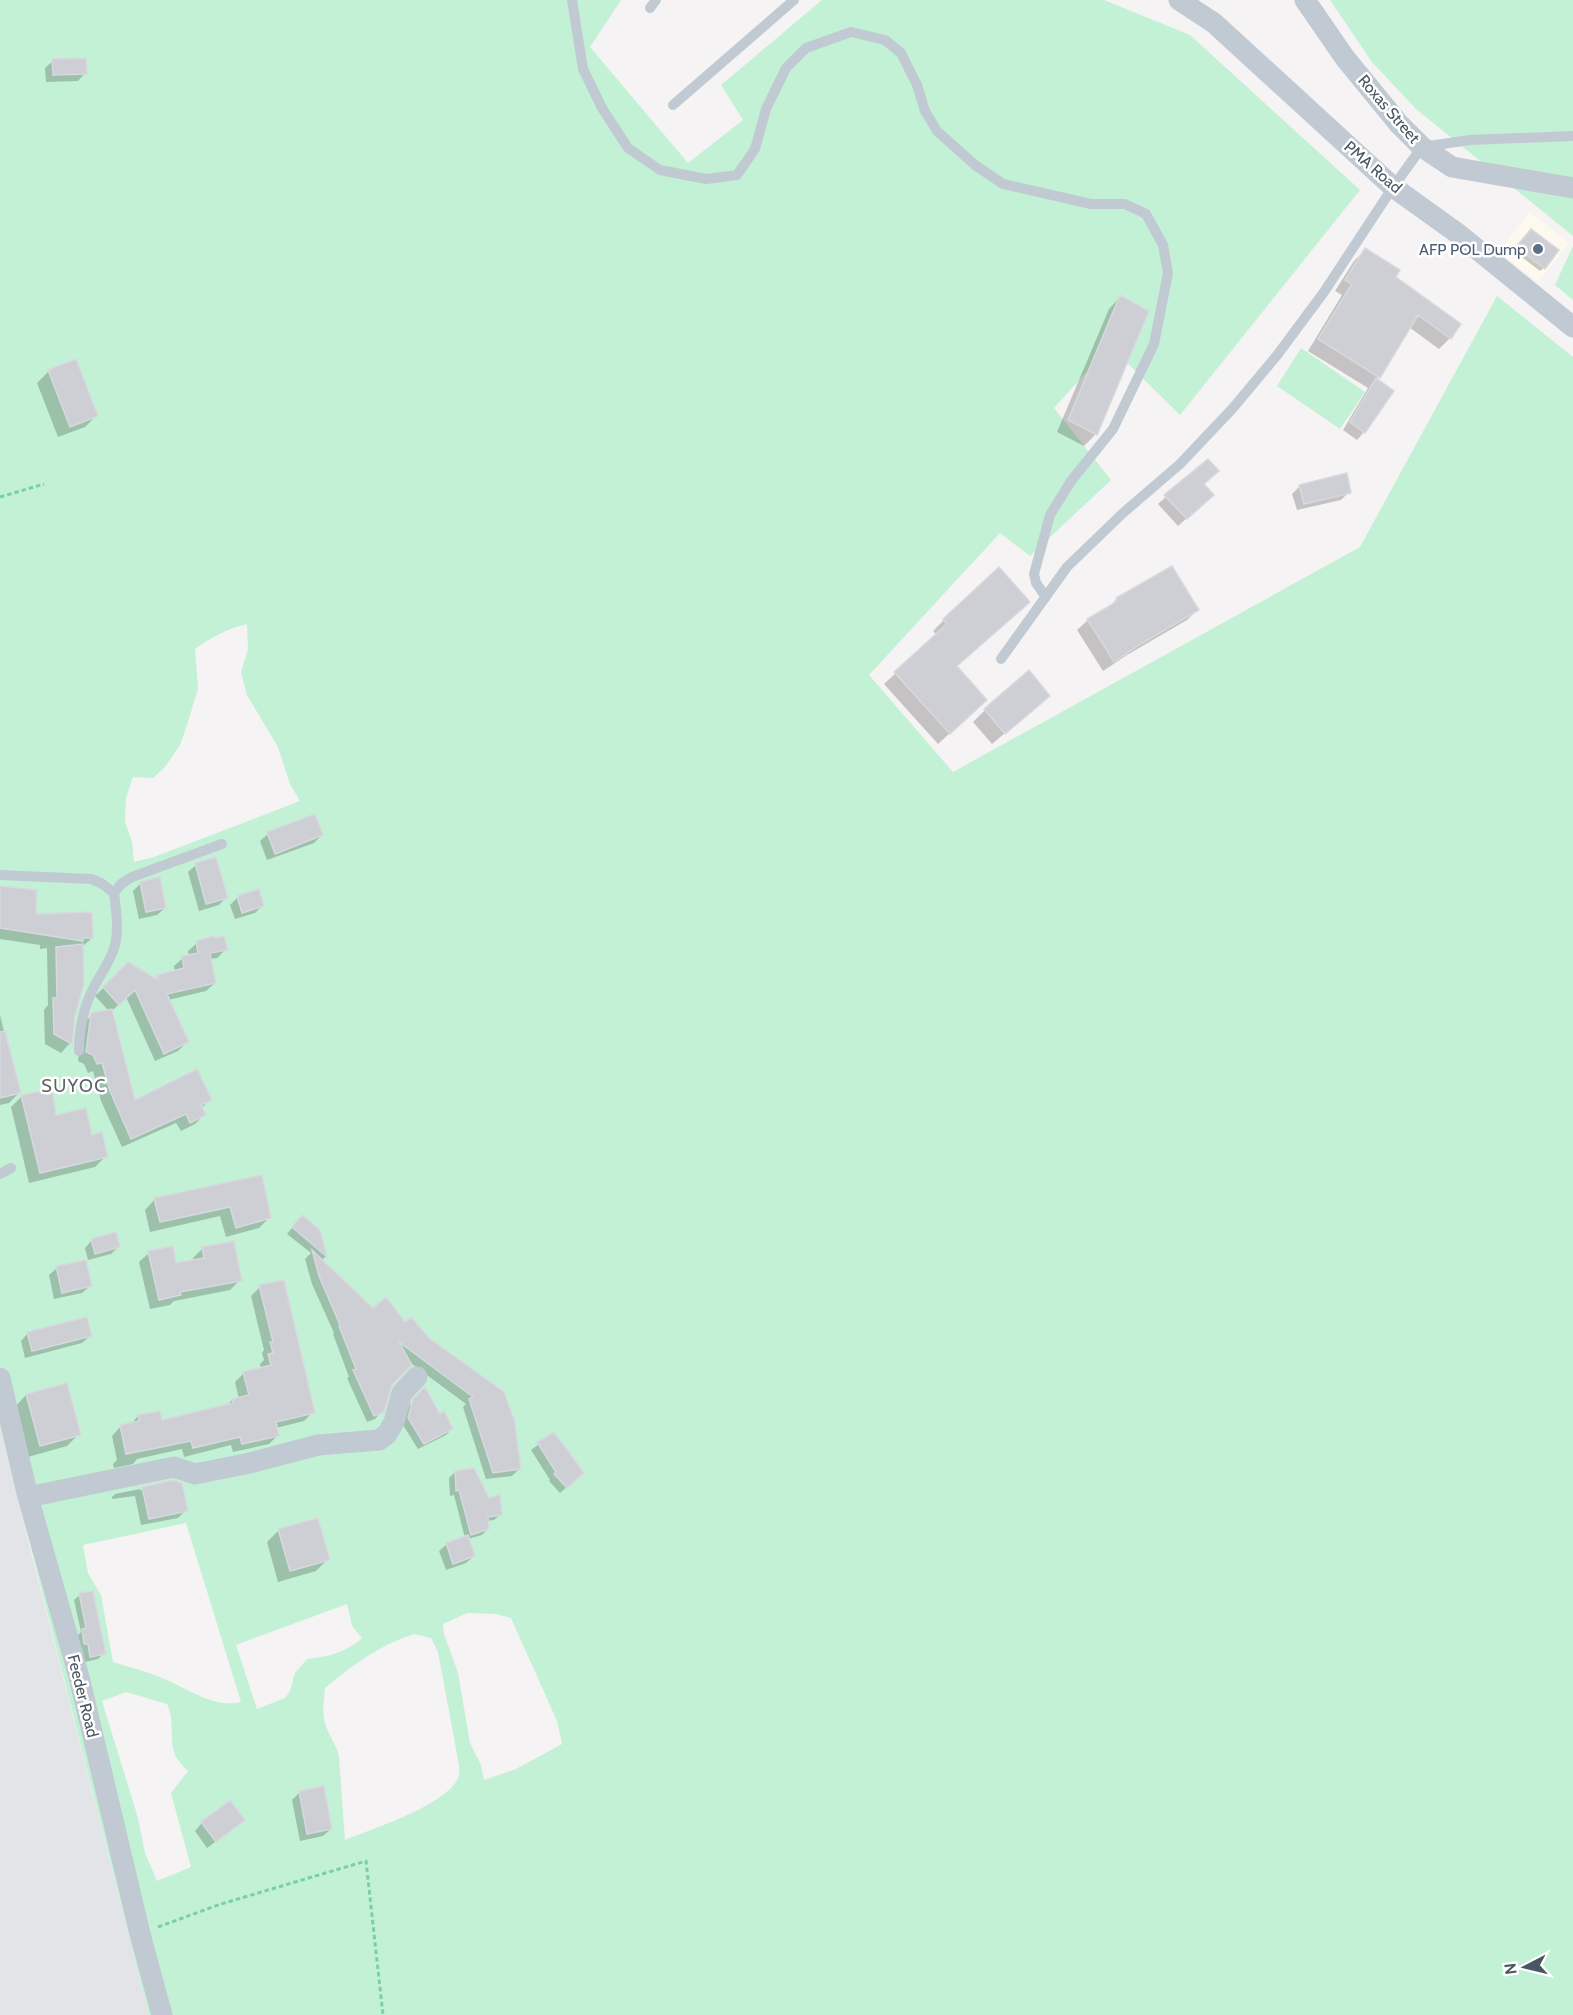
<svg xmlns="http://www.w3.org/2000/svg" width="1573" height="2015" font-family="Cabin,sans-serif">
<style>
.commercial{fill:#fdf9ef}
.airport{fill:#e2e4e7}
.green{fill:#c3f1d5;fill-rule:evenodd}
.shadow{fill:#0003}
.building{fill:#cdcfd5;stroke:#d7d9de;stroke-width:1.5}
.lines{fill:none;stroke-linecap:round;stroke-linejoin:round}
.path{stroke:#7ad0a6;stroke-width:3;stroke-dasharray:4.5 3;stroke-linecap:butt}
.lane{stroke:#c1cad2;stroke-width:10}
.street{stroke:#c1cad2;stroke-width:21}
.service-dot{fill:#5c6f8a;stroke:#fff;stroke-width:2}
.labels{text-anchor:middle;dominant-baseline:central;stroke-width:5;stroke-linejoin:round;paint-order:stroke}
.street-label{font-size:16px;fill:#4a5661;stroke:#fff}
.service-label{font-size:16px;fill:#4e5e75;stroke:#fff;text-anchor:end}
.neighbourhood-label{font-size:18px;letter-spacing:1.5px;fill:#5f6368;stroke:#fff}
</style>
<rect width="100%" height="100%" fill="#f5f3f3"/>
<path class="commercial" d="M1529,212L1569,243L1538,282L1499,252Z"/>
<path class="airport" d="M0,1426L29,1544L149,2015H0Z"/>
<path class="green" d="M0,0H621L590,47L688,163L743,120L721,85L822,0H1104L1190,35L1360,190L1180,415L1110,346L1054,408L1111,480L1030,556L1000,533L869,675L953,772L1360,547L1497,296L1573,357V2015H149L0,1426ZM247,624L248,649L241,672L247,695L278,747L290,784L300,801L154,857L134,862L132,841L125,822L126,798L133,777L153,778L165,767L180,745L186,728L198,689L195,649C211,637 227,629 247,624ZM186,1523L241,1702C214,1709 187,1688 162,1678C146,1671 129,1667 113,1662L101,1595L88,1573L83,1545ZM347,1604L352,1626L362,1638C347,1652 328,1657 307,1659L295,1673L290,1691L285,1698L257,1709L236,1645ZM467,1613L496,1614L511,1618L557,1721L562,1744L516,1769L484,1780L481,1765L470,1743L458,1673L444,1634L443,1624ZM414,1634L431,1638L438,1652L459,1765C459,1769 460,1775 458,1778C445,1806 374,1828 345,1840L339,1757C337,1746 331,1739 327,1729C321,1716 324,1701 325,1688C352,1665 380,1645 414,1634ZM126,1692L167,1704C176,1721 167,1744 178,1760C181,1764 185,1768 188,1771L171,1793L191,1867L157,1881L145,1853L138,1818L102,1701Z
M1330,0H1573V236L1416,109L1372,62Z
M1573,246V300L1555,285Z
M1301,348L1365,392L1340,429L1277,386Z"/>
<path class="shadow" d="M53,61L85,73L78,81L46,82L45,68Z
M1528,234L1544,268L1540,271L1514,251Z
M1365,250L1394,277L1450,338L1439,349L1409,327L1376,380L1364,432L1357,440L1343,430L1368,388L1308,351L1342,295L1335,291L1354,261Z
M1120,297L1096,434L1084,446L1057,432L1109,309Z
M49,371L97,415L85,427L58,437L37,383Z
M1207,461L1203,485L1205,502L1178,526L1158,504Z
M1299,487L1349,492L1341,500L1297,510L1292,494Z
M1117,599L1197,610L1187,620L1127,655L1103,671L1077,630L1088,620L1108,608Z
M1017,613L955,667L974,711L938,744L884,684L937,635L933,631L944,620Z
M1036,707L992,744L973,722L985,710Z
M268,834L322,835L314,843L267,860L260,841Z
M196,865L226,897L219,905L199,911L188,872Z
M141,883L165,908L157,915L139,919L133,891Z
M0,887L35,915L92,938L81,948L70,1043L61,1053L45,1044L44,1010L48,1005L47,948L40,949V945L0,939Z
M238,897L262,906L255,913L235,919L230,905Z
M197,943L226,949L217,958L210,959L215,983L206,991L168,1000L187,1042L178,1051L155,1061L126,997L111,1012L134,1102L210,1099L201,1109L204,1115L195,1124L181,1131L176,1123L122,1147L101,1101L93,1071L88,1073L84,1064L78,1061L83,1024L92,1015L109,1011L95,996L128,964L154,979L158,976L175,971L174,966L183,958L189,956L188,951Z
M0,1015L19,1093L9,1103L0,1105Z
M22,1096L91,1137L106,1156L95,1167L29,1183L11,1107Z
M209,1188L269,1218L259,1228L226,1237L220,1216L150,1232L145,1210L155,1199Z
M296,1223L319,1231L326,1256L321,1261L373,1310L405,1324L503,1393L519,1469L512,1476L486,1479L463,1407L466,1404L412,1364L391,1384L382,1411L375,1419L367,1422L347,1378L349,1377L333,1334L334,1333L312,1284L305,1259L311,1253L287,1234Z
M92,1240L118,1247L111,1254L88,1260L85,1248Z
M203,1248L240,1280L230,1290L174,1301L170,1305L150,1309L139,1262L149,1253L175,1264L194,1261L193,1258Z
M57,1268L90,1286L82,1293L54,1299L49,1275Z
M260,1287L313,1412L304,1421L276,1428L278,1435L269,1444L233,1452L231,1445L184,1457L182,1449L137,1459L133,1464L114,1468L113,1464L117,1460L112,1436L121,1426L130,1425L138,1416L160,1422L226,1406L232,1400L239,1399L235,1382L244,1373L261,1369L260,1364L264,1360L262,1353L264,1350L251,1296Z
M28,1333L90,1336L82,1343L25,1358L21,1341Z
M424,1390L439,1416L452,1429L446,1435L418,1449L403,1425L408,1407Z
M26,1395L79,1434L67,1446L28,1457L15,1407Z
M553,1434L576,1479L560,1493L549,1481L550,1480L531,1450Z
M455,1472L489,1500L500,1515L494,1520L487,1521L488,1529L482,1535L468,1539L474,1556L466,1563L446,1570L439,1551L447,1544L465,1538L454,1495L450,1496L449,1478Z
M143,1488L186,1510L178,1518L141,1525L135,1496L112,1499V1497L115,1494L140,1489V1491Z
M279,1530L328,1559L316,1571L278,1582L267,1542Z
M80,1595L104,1653L98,1659L85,1662L82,1648L79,1649L77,1636L81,1632L74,1600Z
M300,1792L331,1829L323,1836L300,1841L292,1800Z
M202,1823L235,1827L207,1848L195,1831Z"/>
<path class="building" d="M86,58L87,74L53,75L52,59Z
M1531,229L1559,250L1545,269L1516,247Z
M1365,248L1400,270L1396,277L1461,324L1451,339L1418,315L1380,378L1318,339L1352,284L1345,280Z
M1120,295L1149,311L1097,435L1068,420Z
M76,359L98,416L70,427L48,370Z
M1376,378L1394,391L1365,433L1350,422Z
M1208,459L1219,471L1204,484L1214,495L1187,519L1164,495Z
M1347,473L1351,493L1304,504L1299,485Z
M1172,566L1199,610L1139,645L1114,662L1087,619L1118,601L1116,598Z
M999,567L1030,602L957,666L987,700L950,734L894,672L947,624L943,619Z
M1029,670L1050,696L1005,734L984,709Z
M315,814L323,835L275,854L267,832Z
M216,857L228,898L206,904L195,863Z
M160,877L166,908L146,912L140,882Z
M0,886L37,890L36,914L92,912L93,938H83V941L0,928Z
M259,889L264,906L242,913L237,896Z
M213,936L214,938L224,936L228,950L210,953L216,983L167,994L189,1042L164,1054L135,990L119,1005L103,987L128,962L158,980L157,975L184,968L182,956L198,953L196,941Z
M83,944L84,984L75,1016L72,1044L54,1034L53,998H57L56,947Z
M112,1009L135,1100L197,1069L212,1100L201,1105L206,1115L190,1123L186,1114L131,1139L110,1091L102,1063L97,1064L93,1055L86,1052L91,1013Z
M5,1031L21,1093L0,1098V1032Z
M52,1089L56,1115L86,1108L92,1135L102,1132L108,1157L40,1173L21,1095Z
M262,1175L271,1218L236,1228L230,1207L160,1222L154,1198Z
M302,1215L320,1230L327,1257L292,1227Z
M116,1232L120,1247L95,1254L91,1239Z
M234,1241L242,1281L180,1292L181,1295L159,1300L148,1251L173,1246L176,1263L204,1258L202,1247Z
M312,1250L373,1308L386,1297L405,1322L411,1317L429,1338L504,1392L513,1417H514L521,1469L493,1473L469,1399L473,1397L399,1342L412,1365L392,1385L384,1412L374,1416L353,1370L356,1369L339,1326L340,1325L319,1276Z
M86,1260L92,1286L62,1293L56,1266Z
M284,1280L315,1413L276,1422L279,1436L242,1444L240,1437L193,1448L191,1441L126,1454L120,1425L139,1421L138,1415L160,1411L162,1420L233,1403L232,1399L249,1395L243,1372L271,1365L268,1354L273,1353L270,1342H273L259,1285Z
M87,1317L92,1336L32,1351L27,1332Z
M67,1383L81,1435L40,1446L26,1394Z
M425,1387L440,1414L444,1411L453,1429L424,1444L408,1418L413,1399Z
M554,1432L584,1473L567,1488L554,1474L556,1472L537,1442Z
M474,1468L489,1498L500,1494L502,1515L488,1517L489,1529L471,1535L459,1490L456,1491L455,1471Z
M173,1480L182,1483L188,1511L149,1519L142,1487Z
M318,1518L330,1560L290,1571L278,1529Z
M468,1535L475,1556L453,1564L446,1543Z
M93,1591L106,1654L90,1657L88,1644H84L82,1629L86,1628L79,1593Z
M324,1786L332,1829L307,1834L299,1791Z
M230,1800L245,1820L216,1842L201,1822Z"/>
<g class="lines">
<path class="path" d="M0,497L44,484
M158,1927L221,1904L366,1861L383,2015"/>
<path class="lane" d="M572,0L583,69L602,108L628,148L660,170L706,179L737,175L755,149L766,109L786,68L806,48L851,32L885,40L901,53L917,85L925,111L937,131L975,165L1003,184L1091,204H1125L1146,214L1163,245L1168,273L1154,344L1113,429L1071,481L1050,515L1034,574L1036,583L1046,597
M650,8L656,0
M673,105L794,0
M1001,659L1067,567L1123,513L1180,464L1233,408L1278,354L1324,292L1393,187L1422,147L1470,140L1573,136
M0,875L91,879L101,883L114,893C116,909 119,929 115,945C111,961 101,973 94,987C83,1008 79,1027 79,1051
M114,893L121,884L132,877L222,844
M0,1174L11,1168"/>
<path class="street" d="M1179,0L1214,23L1393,187L1457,233L1573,327
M1305,0L1345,58L1399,124L1422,147L1452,167L1573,188
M0,1378L28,1497L79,1677L140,1934L162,2015
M28,1497L174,1467L195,1474L250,1463L318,1445L379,1440L387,1434L394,1422L402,1393L417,1377"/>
</g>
<circle class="service-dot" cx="1538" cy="249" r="6"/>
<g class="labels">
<g class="street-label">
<text transform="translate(1389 109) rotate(49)">Roxas Street</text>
<text transform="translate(1373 167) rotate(41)">PMA Road</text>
<text transform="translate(83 1696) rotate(76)">Feeder Road</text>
</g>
<g class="service-label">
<text x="1526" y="249">AFP POL Dump</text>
</g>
<g class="neighbourhood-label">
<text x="74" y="1086">SUYOC</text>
</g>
</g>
<g transform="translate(1525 1967) rotate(263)" stroke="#ffffff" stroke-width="4.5" paint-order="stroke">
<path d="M0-4.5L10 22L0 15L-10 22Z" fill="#4a5661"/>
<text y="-9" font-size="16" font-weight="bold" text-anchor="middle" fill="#4a5661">N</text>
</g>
</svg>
